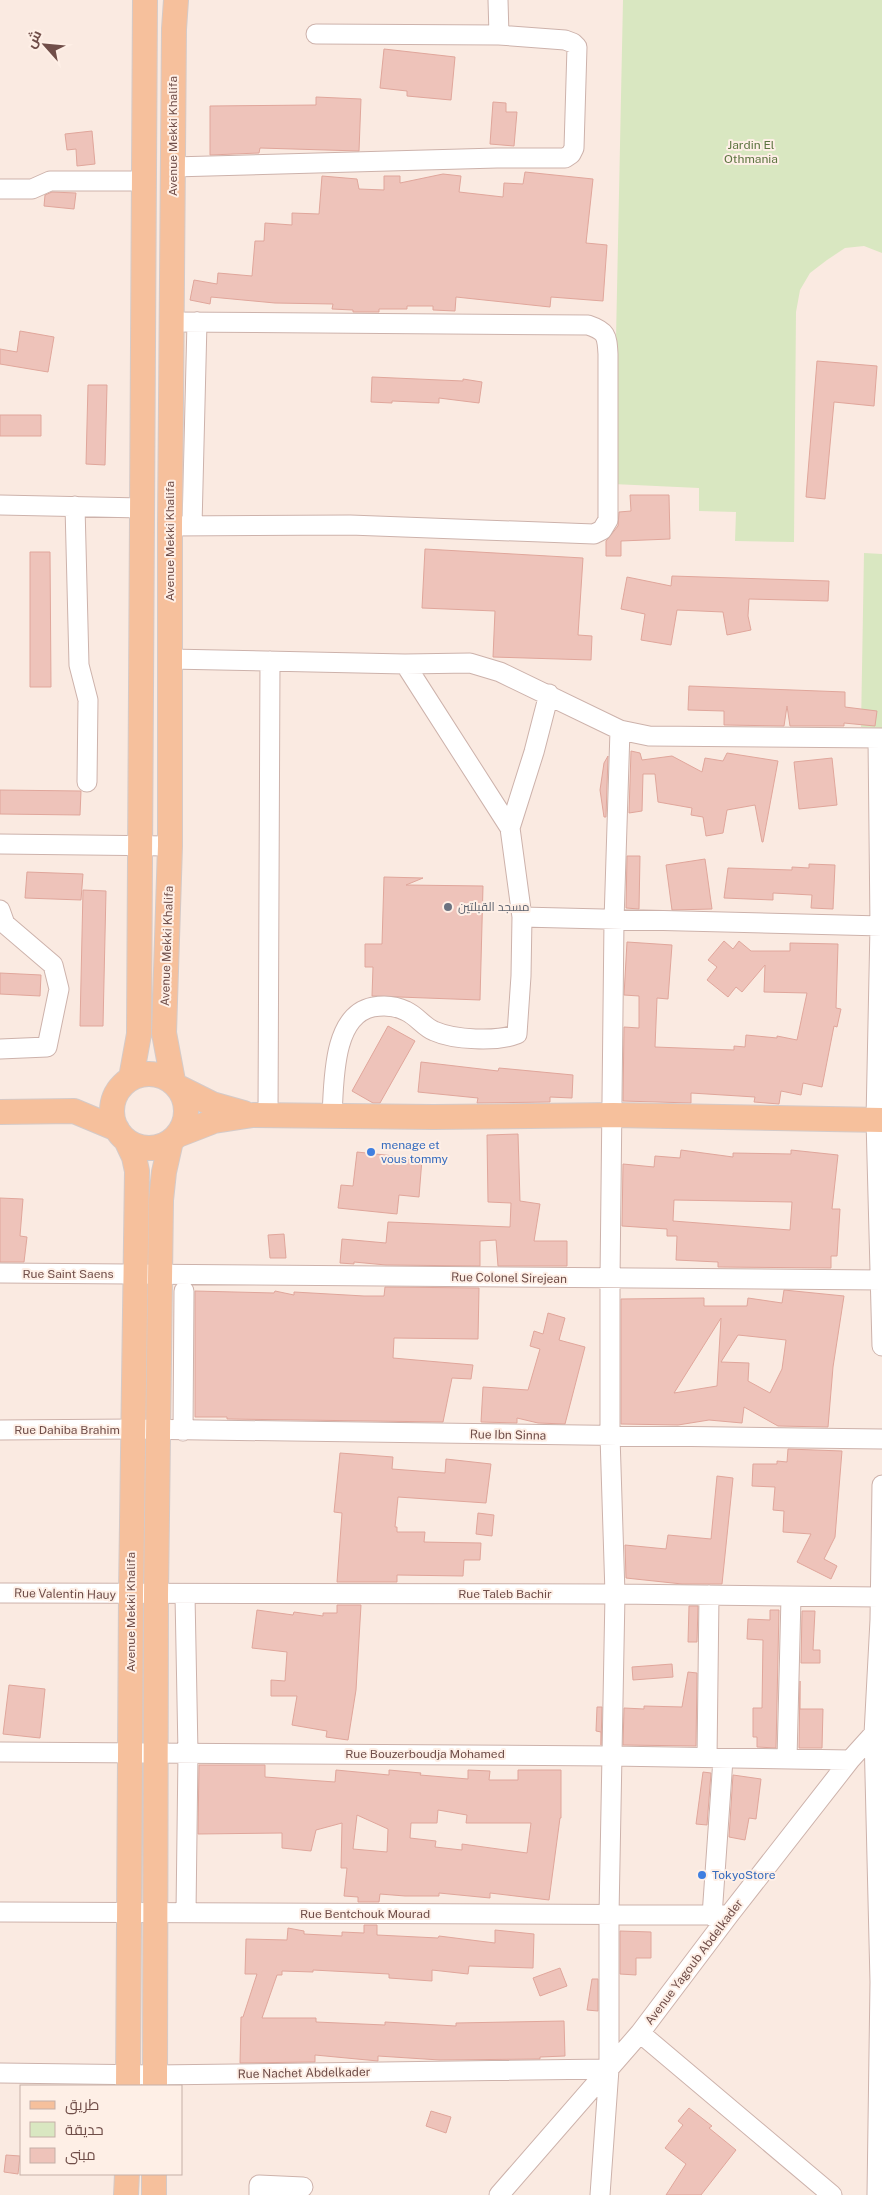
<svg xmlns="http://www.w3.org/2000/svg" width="882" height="2195" font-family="'Public Sans',Cairo,sans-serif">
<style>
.green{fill:#d9e7c1}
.building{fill:#eec3ba;stroke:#e0a69b;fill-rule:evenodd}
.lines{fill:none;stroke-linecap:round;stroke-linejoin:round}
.minor-casing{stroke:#cdb2ab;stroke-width:21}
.major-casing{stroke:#d4cac8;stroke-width:26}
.minor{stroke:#fff;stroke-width:19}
.major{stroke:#f6c09c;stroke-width:24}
.worship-dot{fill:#6b7280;stroke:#feefe6;stroke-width:2}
.shop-dot{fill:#3f7fe0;stroke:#feefe6;stroke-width:2}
.labels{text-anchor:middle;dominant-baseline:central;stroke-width:4;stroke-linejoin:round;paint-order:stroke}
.street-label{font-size:12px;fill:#704e49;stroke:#feefe6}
.park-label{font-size:12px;fill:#5e7542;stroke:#feefe6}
.worship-label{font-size:12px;fill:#5b616d;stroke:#feefe6;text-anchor:start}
.shop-label{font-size:12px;fill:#366cbe;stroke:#feefe6;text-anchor:start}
</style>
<rect width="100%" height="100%" fill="#faeae1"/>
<path class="green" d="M623,0H882V253L864,246L845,248L827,260L810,273L800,290L796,312L794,542L735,541L736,512L699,511V488L613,484Z
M864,553L882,554V728L861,727Z"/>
<path class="building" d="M384,49L455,57L451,100L407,96V91L380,88Z
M316,97L361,99L359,151L260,148L259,153L210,155V106L316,105Z
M493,102L506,103V112H517L514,146L490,144Z
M92,131L95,164L77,166L76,149L67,150L65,134Z
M525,172L593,179L586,243L607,245L603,301L551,297L550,307L456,297L455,311L433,310V306H407V309H379V312H353V310L332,309L333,304L275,303L211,297L210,304L190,300L194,280L217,284L218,273L252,276L255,241H264L265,223L292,225V213L319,214L322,176L357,179L359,189L384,190V176H400V183L443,174L461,176L459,192L503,197L504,183L523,184Z
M52,192L76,193L74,209L44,206L45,195Z
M20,331L54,337L48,372L0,364V349L17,352Z
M817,361L877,366L874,406L834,402L825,499L806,497Z
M372,377L463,381V379L482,382L479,403L439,398V403L392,401V403L371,402Z
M88,385H107L105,465L86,464Z
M0,415H41V436H0Z
M630,495H669L670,539L621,541V556H606V541L618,526L619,512L631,511Z
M425,549L583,558L578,635L592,636L591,660L493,657L495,611L422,608Z
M30,552H50L51,687H30Z
M672,576L829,581L828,601L749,599L748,616L751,630L727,635L723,612L677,610L671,645L641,640L645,614L621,609L627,577L671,586Z
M689,686L845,692V707L877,711L875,726L844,723V726H790L787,706L784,726L724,725V711L688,710Z
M631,751L640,753L642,760L672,756L702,772L705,758L723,761L727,753L778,761L763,842H762L755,805L727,810L723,833L706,836L703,817L691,815L692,808L658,802L655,774H643L642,811L629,813Z
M608,756L606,817H604L600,790L604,763Z
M832,758L837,805L799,809L794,762Z
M0,790L81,791L80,815L0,814Z
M627,856H640L639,909L626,908Z
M705,859L712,909L672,910L666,865Z
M809,864L835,865L833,909L811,908L812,895L773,893V900L724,898L728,868L792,870V867L809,868Z
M27,872L83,874L81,900L25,898Z
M384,877L423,878L406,885L483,886L480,1000L372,996L373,967H365V944H382Z
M83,890L106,891L103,1026H80Z
M724,941L733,949L739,941L751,951H790V943L838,944L836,1008L841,1009L837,1027L834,1026L822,1087L803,1083L801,1095L781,1091L779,1104L754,1102L755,1097L691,1093V1103L623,1101L624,1027L639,1028V996L624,995L627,942L672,945L668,999L657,998L655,1047L734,1050V1046L745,1047L746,1035L777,1038V1036L797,1040L807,993L764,992L765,965L742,992L736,987L728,997L707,980L717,967L708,960Z
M0,973L41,975L40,996L0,994Z
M388,1026L415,1041L380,1103H373L352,1091Z
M421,1062L498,1071L499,1068L573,1075L572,1098L550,1097V1102L477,1103L478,1098L418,1092Z
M518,1134L520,1201L540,1204L534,1241H567V1266H498L496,1240L480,1241V1266L386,1265L354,1262V1264L340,1263L342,1239L386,1243L388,1222L510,1227L511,1203L488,1202L487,1135Z
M681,1150L733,1157V1153L791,1154V1150L838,1155L832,1209H840L837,1256H831V1268L718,1267V1262L676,1260L677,1236H667V1229L622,1226L623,1164L654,1167L655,1156L680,1158ZM674,1200L792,1202L790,1230L673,1221Z
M357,1152L422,1159L419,1197L399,1195L397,1214L338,1208L341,1185L353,1186Z
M0,1198L23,1199L20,1236L27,1237L24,1262H0Z
M284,1234L286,1258H270L268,1235Z
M385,1287L479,1288L478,1339L394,1338L393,1358L473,1365L471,1379L452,1378L443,1422L227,1419V1417H195V1291L274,1293L275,1291L294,1295V1292L364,1296H384Z
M784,1290L844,1296L833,1367L828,1427L778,1426L744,1407L742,1423L709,1420L678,1425L621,1424V1299L704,1298V1306H747L748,1298L782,1303ZM721,1318L717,1386L674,1393ZM738,1335L786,1340L782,1369L770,1393L748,1381L749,1363L721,1362Z
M548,1313L565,1318L559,1340L585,1347L565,1424L538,1423L517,1418V1423L481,1422L483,1387L528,1390L540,1349L530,1346L534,1331L543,1334Z
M788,1449L842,1451L835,1537L824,1559L837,1566L831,1579L797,1562L811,1534L783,1532L784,1511L773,1510L775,1487L752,1486L753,1464H777V1461L787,1462Z
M340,1453L393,1457L392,1469L445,1473L446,1459L491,1464L486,1503L398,1497L395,1527H397V1532H425L424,1542L481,1543L480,1560H464L463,1576L397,1575V1582H337L342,1513L334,1512Z
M717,1476L733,1478L722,1584H682L626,1578L625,1545L666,1549L668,1535L711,1539Z
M478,1513L494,1515L492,1536L476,1534Z
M337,1605H361L356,1690L348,1740L326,1737L327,1731L292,1725L297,1696H271V1680L285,1681L287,1652L252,1648L257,1610L293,1615L294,1612L323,1616V1613H337Z
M689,1606H698L697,1642H688Z
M770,1610H779L776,1748L757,1747V1737H753V1708H762L763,1640L747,1639L748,1619L770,1620Z
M802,1611H815L813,1650H820V1663H801Z
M672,1664L673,1677L633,1680L632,1667Z
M688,1672L697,1673L696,1746L623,1745L624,1708L644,1709V1706L682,1707Z
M800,1681V1709H823L822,1748H799Z
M9,1685L45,1689L40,1738L3,1734Z
M597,1707H602L601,1745V1732L596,1731Z
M199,1765H265V1777L335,1782L336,1770L389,1775V1770L421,1773L420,1775L468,1779V1770L490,1771L489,1780H518V1770H561V1818H560L549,1900L490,1893V1898L439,1893V1896H405L380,1894L379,1902H358V1897L344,1896L347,1868H341L342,1823L316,1830L311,1851L282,1848V1833L198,1834ZM438,1810L467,1815L466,1823H531L527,1853L462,1844V1850L435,1847L436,1841L410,1838L411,1823H437ZM357,1815L388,1829L387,1852L353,1849Z
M703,1772L711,1773L707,1825L696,1824Z
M733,1775L761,1779L756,1819L749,1818L745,1840L729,1837Z
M364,1925H377V1935L438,1938L439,1936L495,1943V1930L534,1934L533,1968L469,1966L468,1974L432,1970V1981L389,1978V1974L313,1970V1972L282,1971V1975H277L262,2018H316V2022L385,2025V2022L456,2026V2023L564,2021L565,2056L540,2057V2059L440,2060L378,2056V2061L315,2055V2062L240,2063L241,2017H243L257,1974H245L246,1939L287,1940L288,1928L304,1931V1934L342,1936V1932L364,1933Z
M620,1931L651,1932V1958H636V1975L620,1974Z
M560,1968L567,1986L540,1996L533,1978Z
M592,1979H598V2011L587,2010Z
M689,2108L712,2126L709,2128L736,2150L701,2195H666L686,2164L665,2148L683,2125L678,2121Z
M431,2111L451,2117L446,2133L426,2126Z
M6,2155L20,2156L18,2174L4,2172Z"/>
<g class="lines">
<g class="minor-casing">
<path id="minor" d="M498,0L499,35
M173,167L497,158H565L571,154L574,148L577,47L573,43L565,40L499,35L316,34
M0,189H32L50,181H144
M0,505L142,508
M75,506L79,665L88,700L87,782
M170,526L350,525L594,534L602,530L608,520V354C607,335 606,331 588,325L172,322
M192,526L197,322
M170,659L405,664L470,663L500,672L620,730L649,736L882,738
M405,664L510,828
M878,738L880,926L876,1120L882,1346
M0,844L170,846
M0,910L5,924L53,965L59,989L47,1047L0,1049
M522,917L882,926
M268,1115L270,661
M332,1116C334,1083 332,1015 373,1007C384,1005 396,1006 406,1011C417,1016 424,1027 434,1031C454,1040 497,1042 517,1034L521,976L522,917L510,828L534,752L549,694
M0,1273L882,1280
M0,1430L133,1429L882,1439
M183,1431L184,1291
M0,1593L615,1594L879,1597
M185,1595L188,1753L186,1913
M0,1752L611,1756L850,1760
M707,1758L709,1595
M787,1759L791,1597
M0,1912L729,1915
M712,1916L723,1759
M640,2033L832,2195
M0,2073L155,2075L609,2069
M259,2195V2185L303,2187
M499,2195L640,2033L729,1915L850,1760L878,1729
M600,2195L609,2069V1915L615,1594L610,1436V1280L614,921L620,730
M877,2195L880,1982L874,1734L880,1620L882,1485"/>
</g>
<g class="major-casing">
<path id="major" d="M112 1111a37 37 0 1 1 74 0a37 37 0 1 1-74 0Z
M131,1078L139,1034L145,0
M173,1081L164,1033L170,846V526L174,29L176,0
M180,1088L212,1104L244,1113
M0,1112L74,1111L117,1129
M178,1135L214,1121L253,1115L433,1117L613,1115L882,1120
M126,1140L134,1157L137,1171L131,1594L128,2086
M155,2086L156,1595L161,1200L164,1172L171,1141
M126,2195L127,2174
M154,2195V2174"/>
</g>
<use href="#minor" class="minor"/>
<use href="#major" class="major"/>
</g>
<circle class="worship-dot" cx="448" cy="907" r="5"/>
<g class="shop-dot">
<circle cx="371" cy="1152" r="5"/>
<circle cx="702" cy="1875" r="5"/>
</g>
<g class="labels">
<g class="street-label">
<text transform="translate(173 136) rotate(-90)">Avenue Mekki Khalifa</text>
<text transform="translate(170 541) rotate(-90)">Avenue Mekki Khalifa</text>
<text transform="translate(167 946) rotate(-88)">Avenue Mekki Khalifa</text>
<text x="68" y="1274">Rue Saint Saens</text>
<text transform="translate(509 1278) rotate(1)">Rue Colonel Sirejean</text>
<text x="67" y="1430">Rue Dahiba Brahim</text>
<text transform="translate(508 1435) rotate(1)">Rue Ibn Sinna</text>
<text transform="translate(65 1594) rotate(1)">Rue Valentin Hauy</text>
<text x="505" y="1594">Rue Taleb Bachir</text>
<text transform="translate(131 1612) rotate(-90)">Avenue Mekki Khalifa</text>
<text x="425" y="1754">Rue Bouzerboudja Mohamed</text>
<text x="365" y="1914">Rue Bentchouk Mourad</text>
<text transform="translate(694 1962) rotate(-53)">Avenue Yagoub Abdelkader</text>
<text transform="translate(304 2073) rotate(-1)">Rue Nachet Abdelkader</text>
</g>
<g class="park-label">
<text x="751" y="145">Jardin El<tspan x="751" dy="14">Othmania</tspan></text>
</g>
<g class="worship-label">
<text x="458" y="907">مسجد القبلتين</text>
</g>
<g class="shop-label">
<text x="381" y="1145">menage et<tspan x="381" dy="14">vous tommy</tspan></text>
<text x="712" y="1875">TokyoStore</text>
</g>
</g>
<rect x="20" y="2085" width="162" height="90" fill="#feefe6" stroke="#c5afa7"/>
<rect x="30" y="2101" width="25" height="8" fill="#f6c09c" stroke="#c5afa7"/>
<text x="65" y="2110" font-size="15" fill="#704e49">طريق</text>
<rect x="30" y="2122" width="25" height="15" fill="#d9e7c1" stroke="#c5afa7"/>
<text x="65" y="2135" font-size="15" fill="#704e49">حديقة</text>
<rect x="30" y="2148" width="25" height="15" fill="#eec3ba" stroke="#c5afa7"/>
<text x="65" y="2160" font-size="15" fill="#704e49">مبنى</text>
<g transform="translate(45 45) rotate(297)" stroke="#feefe6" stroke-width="4" paint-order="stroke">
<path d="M0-4L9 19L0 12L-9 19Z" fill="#704e49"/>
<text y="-8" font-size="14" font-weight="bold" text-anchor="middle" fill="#704e49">ش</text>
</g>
</svg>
